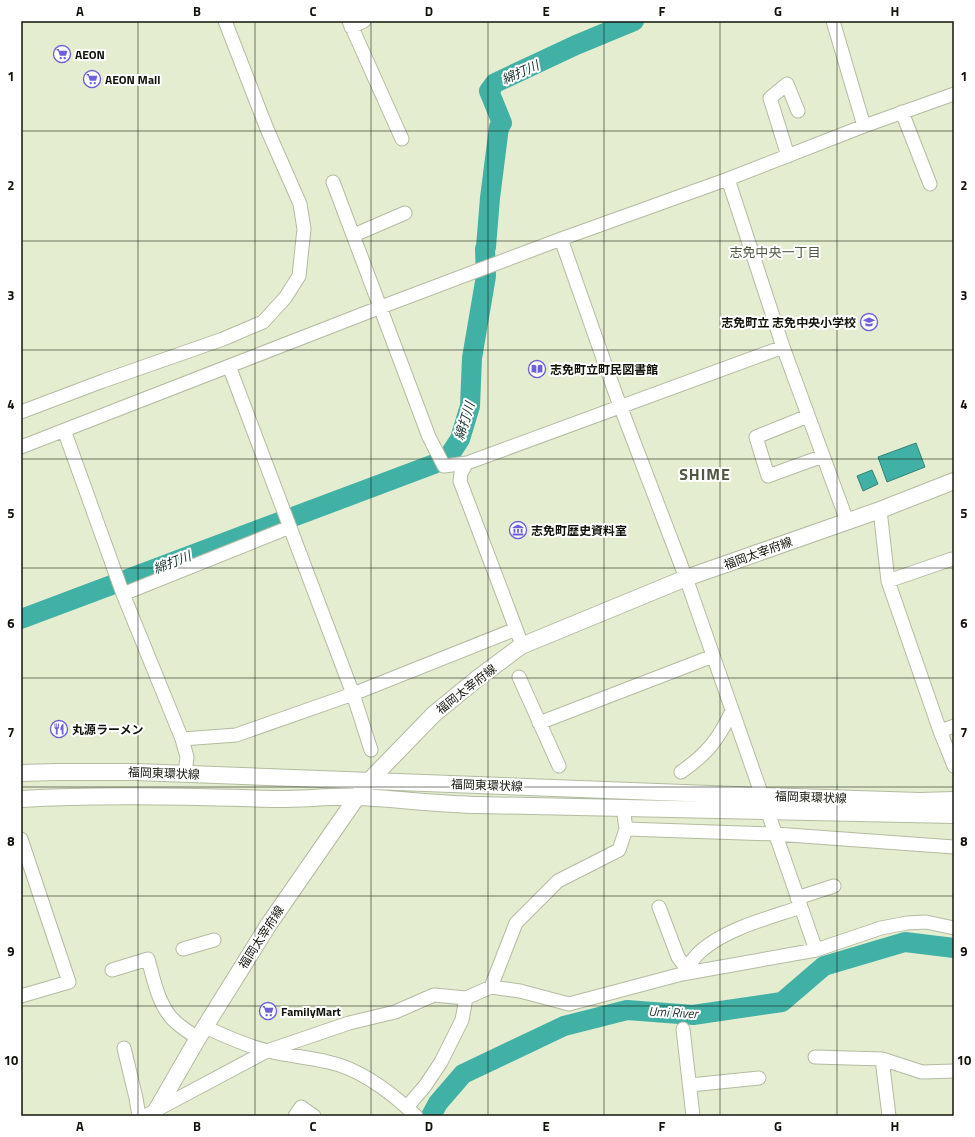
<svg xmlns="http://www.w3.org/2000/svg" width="975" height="1137" font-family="'Titillium Web','Noto Sans JP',sans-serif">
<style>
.water{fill:#41b1a6;stroke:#338277}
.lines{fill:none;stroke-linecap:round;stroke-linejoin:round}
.river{stroke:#41b1a6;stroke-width:20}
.minor-casing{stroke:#b3bba1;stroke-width:15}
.major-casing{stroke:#b3bba1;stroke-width:18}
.minor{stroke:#fff;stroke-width:13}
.major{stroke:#fff;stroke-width:16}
.grid{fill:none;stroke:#11140a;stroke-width:1;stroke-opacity:0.55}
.labels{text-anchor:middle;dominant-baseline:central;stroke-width:4;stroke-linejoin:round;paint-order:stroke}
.poi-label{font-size:12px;font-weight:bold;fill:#11140a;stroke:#fff;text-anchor:start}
.street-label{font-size:12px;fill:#11140a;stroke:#fff}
.water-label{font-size:13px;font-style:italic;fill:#1c3431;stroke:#fff}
.neighbourhood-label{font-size:13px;fill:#515840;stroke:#fff}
.district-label{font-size:16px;font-weight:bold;letter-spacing:1px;fill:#515840;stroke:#fff}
.neatline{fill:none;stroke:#11140a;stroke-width:1.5}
.grid-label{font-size:13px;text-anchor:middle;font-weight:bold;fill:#11140a}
</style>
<rect width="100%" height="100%" fill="#e5edd1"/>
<path class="water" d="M916,443L925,467L887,482L878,457Z
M872,470L878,484L863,491L857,476Z"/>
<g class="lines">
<path class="river" d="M21,619L434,464L449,456L460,439L470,406L472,358L486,276L485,249L486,247L490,198L499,127L502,123L489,91L495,83L576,45L634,21
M431,1116L438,1103L463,1074L564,1026L627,1010L693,1015L782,1002L824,966L905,942L954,948"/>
<g class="minor-casing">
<path id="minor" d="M349,21L402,139
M833,21L864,126
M351,27L364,21
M902,112L930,184
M788,156L770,98L787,84L798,111
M728,179L783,347L847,521
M333,182L429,437L444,466L467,463L783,347
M354,235L405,213
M561,239L616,395L686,578L816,950
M229,366L353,694L371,750
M21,412L103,381L223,339L263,322L285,298L299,276L304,229L300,204L267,129L225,21
M808,416L756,437L768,476L823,456
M64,430L123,594L182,739L187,757L185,774
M21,447L381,307L561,239L728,179L864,126L954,94
M467,463L461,473L460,481L519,637
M880,510L888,581L940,731L954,766
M888,581L952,559
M123,594L290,527
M519,677L559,766
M539,723L713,656
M940,731L954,726
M182,739L236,735L353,694L516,629
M681,772C707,754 718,740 732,711
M626,829L775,834L954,847
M21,839L69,982L21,996
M797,898L834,886
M659,907L678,957L686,968
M183,949L214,940
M112,970L148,959C153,977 157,997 167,1012C174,1023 187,1031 198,1038
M682,974C688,966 694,957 702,950C728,928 769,918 801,907
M491,987L516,923L558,881L619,850L626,829L623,807
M205,1027C225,1036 246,1046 268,1051C288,1056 308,1057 328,1062C361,1069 392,1093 416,1116
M683,1029L693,1116
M124,1048L136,1098L139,1116
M815,1057L882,1059
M690,1085L759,1078
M407,1107L425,1086L441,1062L462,1020L466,998
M145,1116L267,1051L349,1023L395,1012L434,995L466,998L491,987L520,991L569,1004L682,974L816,950L881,928L907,923L926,922L954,928
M295,1116L301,1107L314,1116
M889,1116L882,1059L922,1072L954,1071"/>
</g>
<g class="major-casing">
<path id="major" d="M21,773L56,772H136L762,796L920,801L954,800
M21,799C107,794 193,797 279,799C305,799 332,796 358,797C398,799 439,804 479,805L954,815
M153,1116L198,1038L269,924L357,797L370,780L434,714L478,678L521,646L686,578L880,510L954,481"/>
</g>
<use href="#minor" class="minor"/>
<use href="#major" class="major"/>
</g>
<path class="grid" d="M138,21V1116M255,21V1116M371,21V1116M488,21V1116M604,21V1116M720,21V1116M837,21V1116M21,131H954M21,241H954M21,350H954M21,459H954M21,568H954M21,678H954M21,787H954M21,896H954M21,1006H954"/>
<defs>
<g id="supermarket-ring" transform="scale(0.9)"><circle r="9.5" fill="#fff" stroke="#6b60d9" stroke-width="1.5"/><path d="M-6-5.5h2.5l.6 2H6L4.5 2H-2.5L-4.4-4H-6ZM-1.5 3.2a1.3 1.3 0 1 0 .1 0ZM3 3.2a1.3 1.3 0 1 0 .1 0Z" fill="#6b60d9"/></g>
<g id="school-ring" transform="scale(0.9)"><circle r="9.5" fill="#fff" stroke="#6b60d9" stroke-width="1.5"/><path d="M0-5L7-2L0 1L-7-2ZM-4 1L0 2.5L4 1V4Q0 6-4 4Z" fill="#6b60d9"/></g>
<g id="library-ring" transform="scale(0.9)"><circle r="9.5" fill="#fff" stroke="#6b60d9" stroke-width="1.5"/><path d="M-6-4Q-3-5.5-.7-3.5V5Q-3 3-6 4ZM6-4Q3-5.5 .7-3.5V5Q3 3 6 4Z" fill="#6b60d9"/></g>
<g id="museum-ring" transform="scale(0.9)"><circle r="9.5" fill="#fff" stroke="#6b60d9" stroke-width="1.5"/><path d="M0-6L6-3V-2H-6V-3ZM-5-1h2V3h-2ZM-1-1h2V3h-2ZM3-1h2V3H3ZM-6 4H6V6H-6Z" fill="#6b60d9"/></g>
<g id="restaurant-ring" transform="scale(0.9)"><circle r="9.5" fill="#fff" stroke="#6b60d9" stroke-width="1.5"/><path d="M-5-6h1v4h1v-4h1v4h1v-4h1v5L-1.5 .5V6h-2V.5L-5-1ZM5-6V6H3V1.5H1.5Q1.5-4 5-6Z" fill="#6b60d9"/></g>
</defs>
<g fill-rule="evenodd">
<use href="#supermarket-ring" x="62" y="54"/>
<use href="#supermarket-ring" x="92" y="79"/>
<use href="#school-ring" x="869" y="322"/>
<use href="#library-ring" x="537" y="369"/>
<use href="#museum-ring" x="518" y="530"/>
<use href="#restaurant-ring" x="59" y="729"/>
<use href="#supermarket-ring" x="268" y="1011"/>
</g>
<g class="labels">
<g class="poi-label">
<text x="75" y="54">AEON</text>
<text x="105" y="79">AEON Mall</text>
<text x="856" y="322" text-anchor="end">志免町立 志免中央小学校</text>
<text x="550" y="369">志免町立町民図書館</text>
<text x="531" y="530">志免町歴史資料室</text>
<text x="72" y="729">丸源ラーメン</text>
<text x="281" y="1011">FamilyMart</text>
</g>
<g class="street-label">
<text transform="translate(758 553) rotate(-20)">福岡太宰府線</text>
<text transform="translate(466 689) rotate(-38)">福岡太宰府線</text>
<text transform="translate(164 773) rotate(2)">福岡東環状線</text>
<text transform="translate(487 785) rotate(2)">福岡東環状線</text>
<text transform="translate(811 797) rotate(2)">福岡東環状線</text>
<text transform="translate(261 937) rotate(-57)">福岡太宰府線</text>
</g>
<g class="water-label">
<text transform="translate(520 72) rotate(-24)">綿打川</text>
<text transform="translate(464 421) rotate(-73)">綿打川</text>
<text transform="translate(172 562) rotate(-21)">綿打川</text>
<text transform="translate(673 1012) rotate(3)">Umi River</text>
</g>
<g class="neighbourhood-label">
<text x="775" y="252">志免中央一丁目</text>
</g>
<g class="district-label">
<text x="705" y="474">SHIME</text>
</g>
</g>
<rect width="975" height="1137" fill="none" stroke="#ffffff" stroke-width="44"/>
<rect x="22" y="22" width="931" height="1093" class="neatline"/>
<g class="grid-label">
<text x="80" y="16">A</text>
<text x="197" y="16">B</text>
<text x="313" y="16">C</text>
<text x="429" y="16">D</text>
<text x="546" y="16">E</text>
<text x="662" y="16">F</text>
<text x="778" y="16">G</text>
<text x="895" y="16">H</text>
<text x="11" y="81">1</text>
<text x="964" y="81">1</text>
<text x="11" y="190">2</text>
<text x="964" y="190">2</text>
<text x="11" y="300">3</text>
<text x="964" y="300">3</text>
<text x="11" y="409">4</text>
<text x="964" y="409">4</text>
<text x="11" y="518">5</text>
<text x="964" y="518">5</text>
<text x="11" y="628">6</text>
<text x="964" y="628">6</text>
<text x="11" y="737">7</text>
<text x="964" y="737">7</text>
<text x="11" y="846">8</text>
<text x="964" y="846">8</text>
<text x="11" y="956">9</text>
<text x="964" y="956">9</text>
<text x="11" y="1065">10</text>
<text x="964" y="1065">10</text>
<text x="80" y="1131">A</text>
<text x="197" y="1131">B</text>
<text x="313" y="1131">C</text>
<text x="429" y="1131">D</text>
<text x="546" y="1131">E</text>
<text x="662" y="1131">F</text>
<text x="778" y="1131">G</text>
<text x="895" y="1131">H</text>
</g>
</svg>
